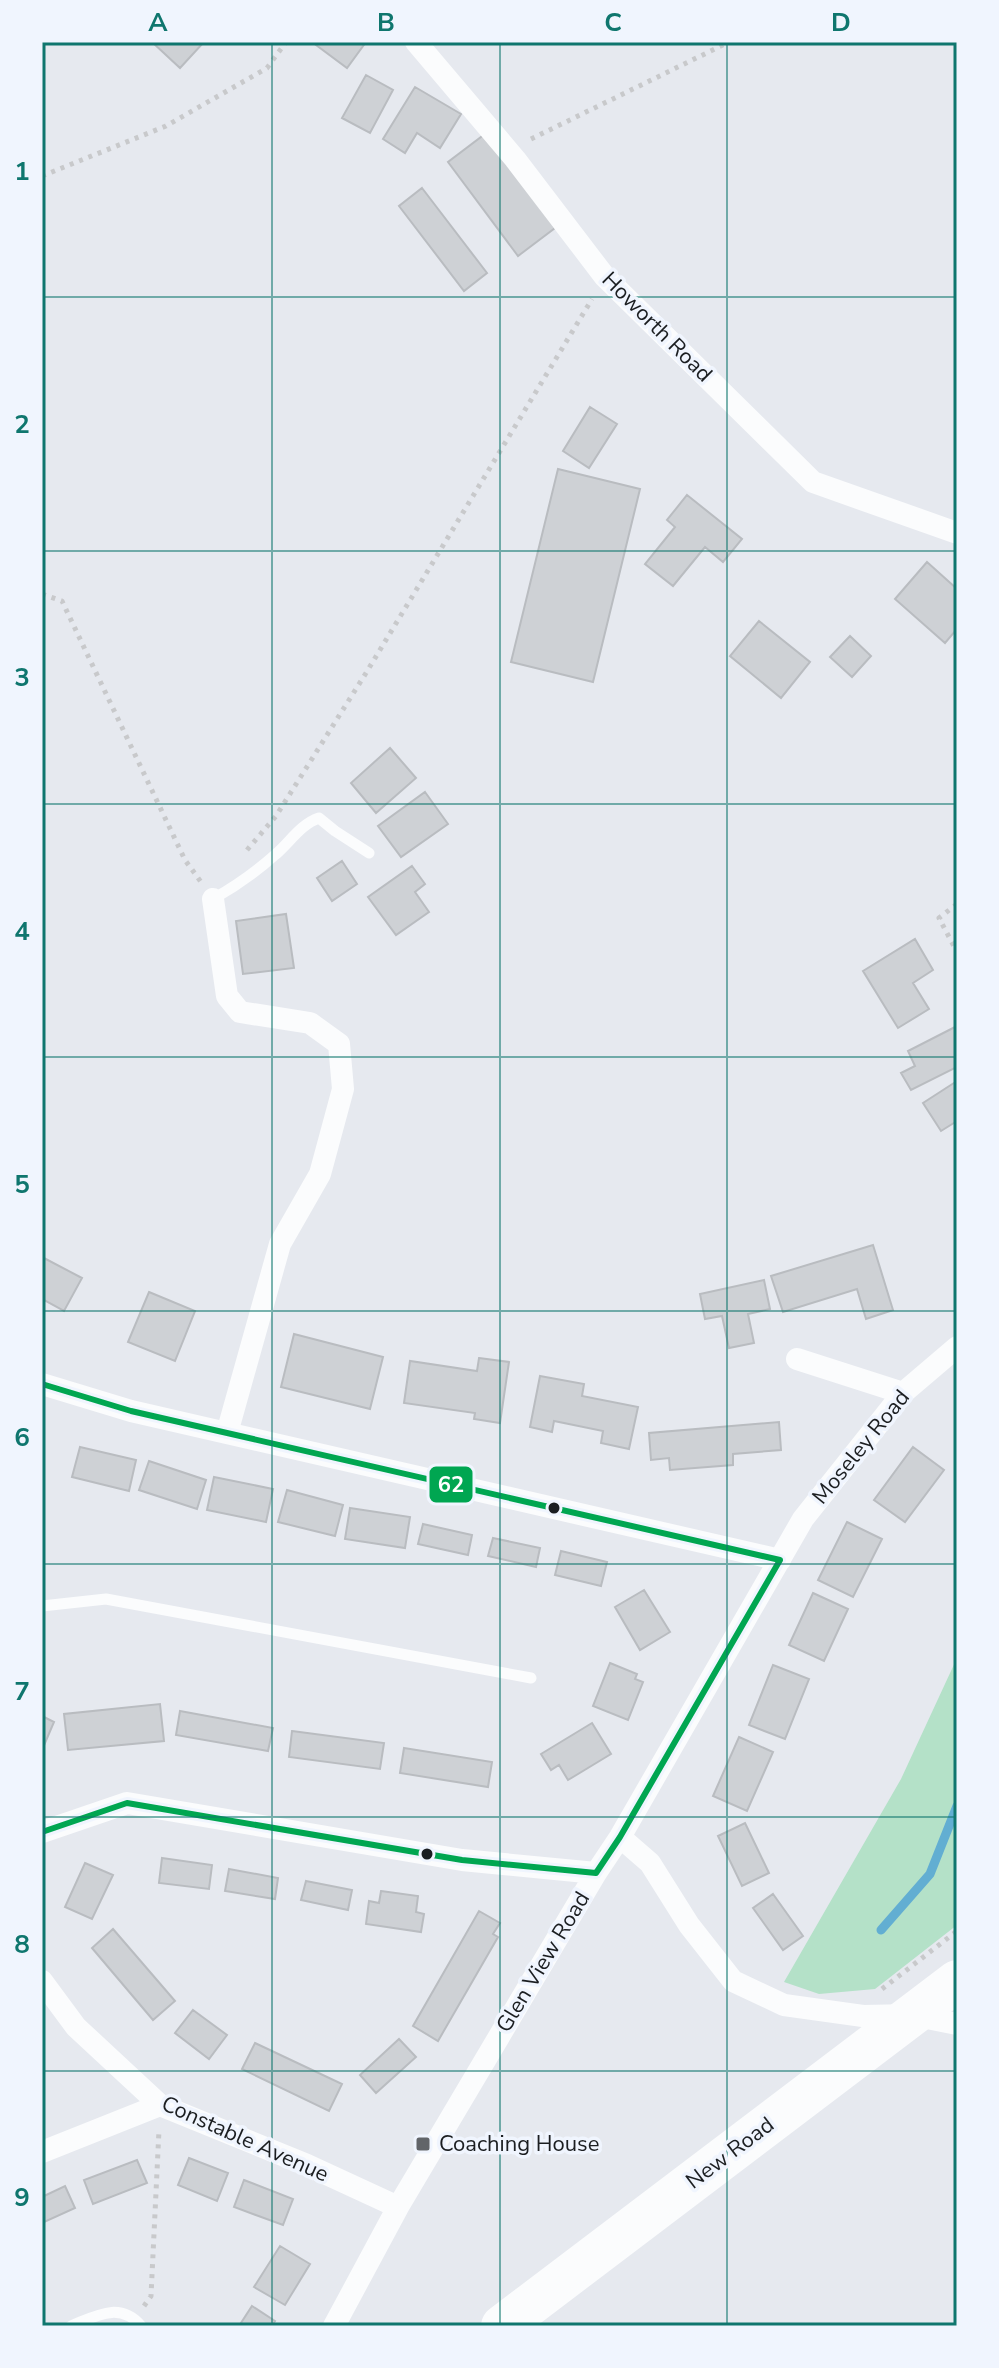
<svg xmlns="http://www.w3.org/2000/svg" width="999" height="2368" font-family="'Nunito Sans',sans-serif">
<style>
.green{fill:#b4e1c8}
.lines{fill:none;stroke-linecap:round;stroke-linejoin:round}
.stream{stroke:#62aed2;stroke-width:9}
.building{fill:#ced1d5;stroke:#b9bcc0;stroke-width:2}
.path{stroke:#c8c9cb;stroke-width:5;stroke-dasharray:4 6;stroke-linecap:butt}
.lane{stroke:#fbfcfd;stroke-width:11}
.street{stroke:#fbfcfd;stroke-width:22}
.highway{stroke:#fbfcfd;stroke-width:42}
.bus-1-casing{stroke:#f0f5fe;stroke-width:12}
.bus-1{stroke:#00a651;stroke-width:6}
.grid{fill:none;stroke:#0f766e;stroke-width:2;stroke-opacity:0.55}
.bus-dot{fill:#1b1e21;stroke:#f0f5fe;stroke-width:3}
.poi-dot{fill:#626569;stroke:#f0f5fe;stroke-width:3}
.labels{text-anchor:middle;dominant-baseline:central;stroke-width:7;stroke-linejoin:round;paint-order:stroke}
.street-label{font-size:22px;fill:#1b1e21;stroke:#f0f5fe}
.poi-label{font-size:22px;fill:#1b1e21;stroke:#f0f5fe;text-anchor:start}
.line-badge{stroke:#f0f5fe;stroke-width:3}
.badge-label{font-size:22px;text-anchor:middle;font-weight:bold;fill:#fff}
.neatline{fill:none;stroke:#0f766e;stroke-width:3}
.grid-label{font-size:26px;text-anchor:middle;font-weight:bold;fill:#0f766e}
</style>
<rect width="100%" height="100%" fill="#e6e9ef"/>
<path class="green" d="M957,1658V1925L875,1989L819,1994L784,1982L901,1779Z"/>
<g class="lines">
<path class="stream" d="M881,1930L930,1874L957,1806"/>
</g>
<path class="building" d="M152,42H204L180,68Z
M312,42H366L347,68Z
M366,75L393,90L370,133L342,118Z
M415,87L461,114L440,148L417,133L405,153L383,139Z
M485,134L555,228L518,256L448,162Z
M422,188L487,273L464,291L399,206Z
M590,407L617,424L589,468L563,451Z
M558,469L640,489L593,682L511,662Z
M687,495L742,539L723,562L705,547L673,586L645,564L675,527L667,520Z
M927,562L957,589V629L945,643L895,599Z
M759,621L810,662L781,698L730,656Z
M850,636L871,656L852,677L830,657Z
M390,748L416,778L376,813L351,783Z
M425,792L448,824L401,857L378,826Z
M342,861L357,884L332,901L317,878Z
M412,866L425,884L415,892L429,912L396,935L368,897Z
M286,914L294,968L243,974L236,921Z
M915,939L933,970L913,983L929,1009L898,1028L863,971Z
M957,1026V1067L911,1090L901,1073L915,1066L908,1051Z
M957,1081V1121L941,1131L923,1103Z
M873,1245L893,1310L866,1319L857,1289L783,1312L771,1276Z
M42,1257L82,1278L64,1311L42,1299Z
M764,1280L770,1309L748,1314L754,1343L729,1348L722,1316L705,1319L700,1294Z
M149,1292L195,1311L175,1361L128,1342Z
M294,1334L383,1357L370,1409L281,1387Z
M479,1358L509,1362L500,1423L474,1419L475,1413L404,1403L410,1361L477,1371Z
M540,1376L584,1384L582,1396L638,1407L629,1449L601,1443L603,1431L554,1421L552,1432L530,1427Z
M779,1422L781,1450L733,1454V1465L670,1470L669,1458L651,1460L649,1433Z
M80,1447L136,1460L129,1491L72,1477Z
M913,1447L944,1470L905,1522L874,1500Z
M149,1461L206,1480L197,1509L139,1490Z
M214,1477L273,1489L266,1522L207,1510Z
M287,1490L343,1505L335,1536L278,1522Z
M350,1508L410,1517L405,1548L345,1539Z
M847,1522L882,1539L853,1597L818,1580Z
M423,1524L472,1535L468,1555L418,1544Z
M493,1538L540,1548L536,1567L488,1556Z
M561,1551L607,1562L601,1586L555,1575Z
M644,1590L670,1632L640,1650L615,1607Z
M813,1593L848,1609L824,1661L789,1645Z
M610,1663L637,1674L635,1679L643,1682L628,1720L593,1706Z
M773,1665L809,1679L785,1739L749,1725Z
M160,1704L164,1741L68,1750L64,1714Z
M180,1711L273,1728L268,1751L176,1735Z
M42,1716L54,1722L42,1750Z
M592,1723L611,1754L568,1780L559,1765L551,1770L541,1754Z
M292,1731L384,1743L380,1769L289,1757Z
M739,1737L773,1752L747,1811L713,1796Z
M404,1748L492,1762L488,1787L400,1773Z
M745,1823L769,1873L742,1886L718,1836Z
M162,1858L212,1865L209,1889L159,1883Z
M85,1863L113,1875L92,1919L65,1907Z
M229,1869L278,1878L275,1899L225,1891Z
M306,1881L352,1890L348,1910L301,1900Z
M381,1891L418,1896L416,1912L424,1914L421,1932L366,1924L369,1901L379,1903Z
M773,1894L803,1936L783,1950L753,1908Z
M479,1911L500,1923L493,1934L498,1937L438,2041L413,2026Z
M113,1929L175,2001L153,2020L92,1948Z
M193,2010L227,2035L209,2059L175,2033Z
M399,2039L416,2057L376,2093L360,2075Z
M255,2043L342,2084L329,2111L242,2069Z
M189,2158L228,2173L217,2201L178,2185Z
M137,2160L147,2183L93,2204L84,2180Z
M244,2180L293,2199L283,2225L234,2207Z
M65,2186L75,2208L42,2223V2197Z
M280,2246L310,2264L285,2305L254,2287Z
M252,2306L275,2321L272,2326H239Z"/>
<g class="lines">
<path class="path" d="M531,139L729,42
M42,176L166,126L267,68L286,42
M42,594L62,601L185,860L201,882
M247,850L276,816L366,673L592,299
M957,904L939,918L957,952
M882,1989L957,1931
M144,2306L151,2296L159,2130"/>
<path class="lane" d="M213,899C236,886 256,872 276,854C290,842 301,824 319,818L335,831L369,853
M42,1606L106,1599L531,1678
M71,2326C96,2316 120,2301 141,2326"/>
<path class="street" d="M416,42L515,159L605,277L813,482L957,533
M213,899L227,996L240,1012L310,1023L339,1044L343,1089L320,1174L280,1244L227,1433
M797,1359L903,1393
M42,1384L131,1411L780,1560
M42,1832L127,1803L462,1860L596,1873
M620,1837L650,1863L689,1925L733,1981L784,2005L863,2016L912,2015L957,2024
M42,1981L76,2027L160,2105L307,2165L398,2207
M42,2152L160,2105
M334,2326L398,2207L596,1873L620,1837L803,1519L903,1393L957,1347"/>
<path class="highway" d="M502,2326L957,1981"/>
<g class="bus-1-casing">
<path id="bus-1" d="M42,1384L131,1411L780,1560L620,1837L596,1873L462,1860L127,1803L42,1832"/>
</g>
<use href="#bus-1" class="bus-1"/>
</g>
<path class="grid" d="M272,42V2326M500,42V2326M727,42V2326M42,297H957M42,551H957M42,804H957M42,1057H957M42,1311H957M42,1564H957M42,1817H957M42,2071H957"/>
<g class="bus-dot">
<circle cx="554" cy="1508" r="7"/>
<circle cx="427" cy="1854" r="7"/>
</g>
<rect class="poi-dot" x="415" y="2136" width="16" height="16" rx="4"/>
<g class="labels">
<g class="street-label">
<text transform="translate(657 327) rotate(45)">Howorth Road</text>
<text transform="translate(861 1447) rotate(-51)">Moseley Road</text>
<text transform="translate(543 1962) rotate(-59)">Glen View Road</text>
<text transform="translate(245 2139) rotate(24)">Constable Avenue</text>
<text transform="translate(730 2153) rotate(-37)">New Road</text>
</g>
<g class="poi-label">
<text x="439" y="2144">Coaching House</text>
</g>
</g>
<rect class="line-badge" x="428" y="1465" width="46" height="39" rx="8" fill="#00a651"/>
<g class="badge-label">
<text x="451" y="1492">62</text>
</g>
<rect width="999" height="2368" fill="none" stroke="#f0f5fe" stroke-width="88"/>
<rect x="44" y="44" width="911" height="2280" class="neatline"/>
<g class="grid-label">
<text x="158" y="31">A</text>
<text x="386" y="31">B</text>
<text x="613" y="31">C</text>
<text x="841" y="31">D</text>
<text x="22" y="180">1</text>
<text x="22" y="433">2</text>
<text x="22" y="686">3</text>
<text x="22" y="940">4</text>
<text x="22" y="1193">5</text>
<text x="22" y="1446">6</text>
<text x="22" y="1700">7</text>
<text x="22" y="1953">8</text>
<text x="22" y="2206">9</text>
</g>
</svg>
